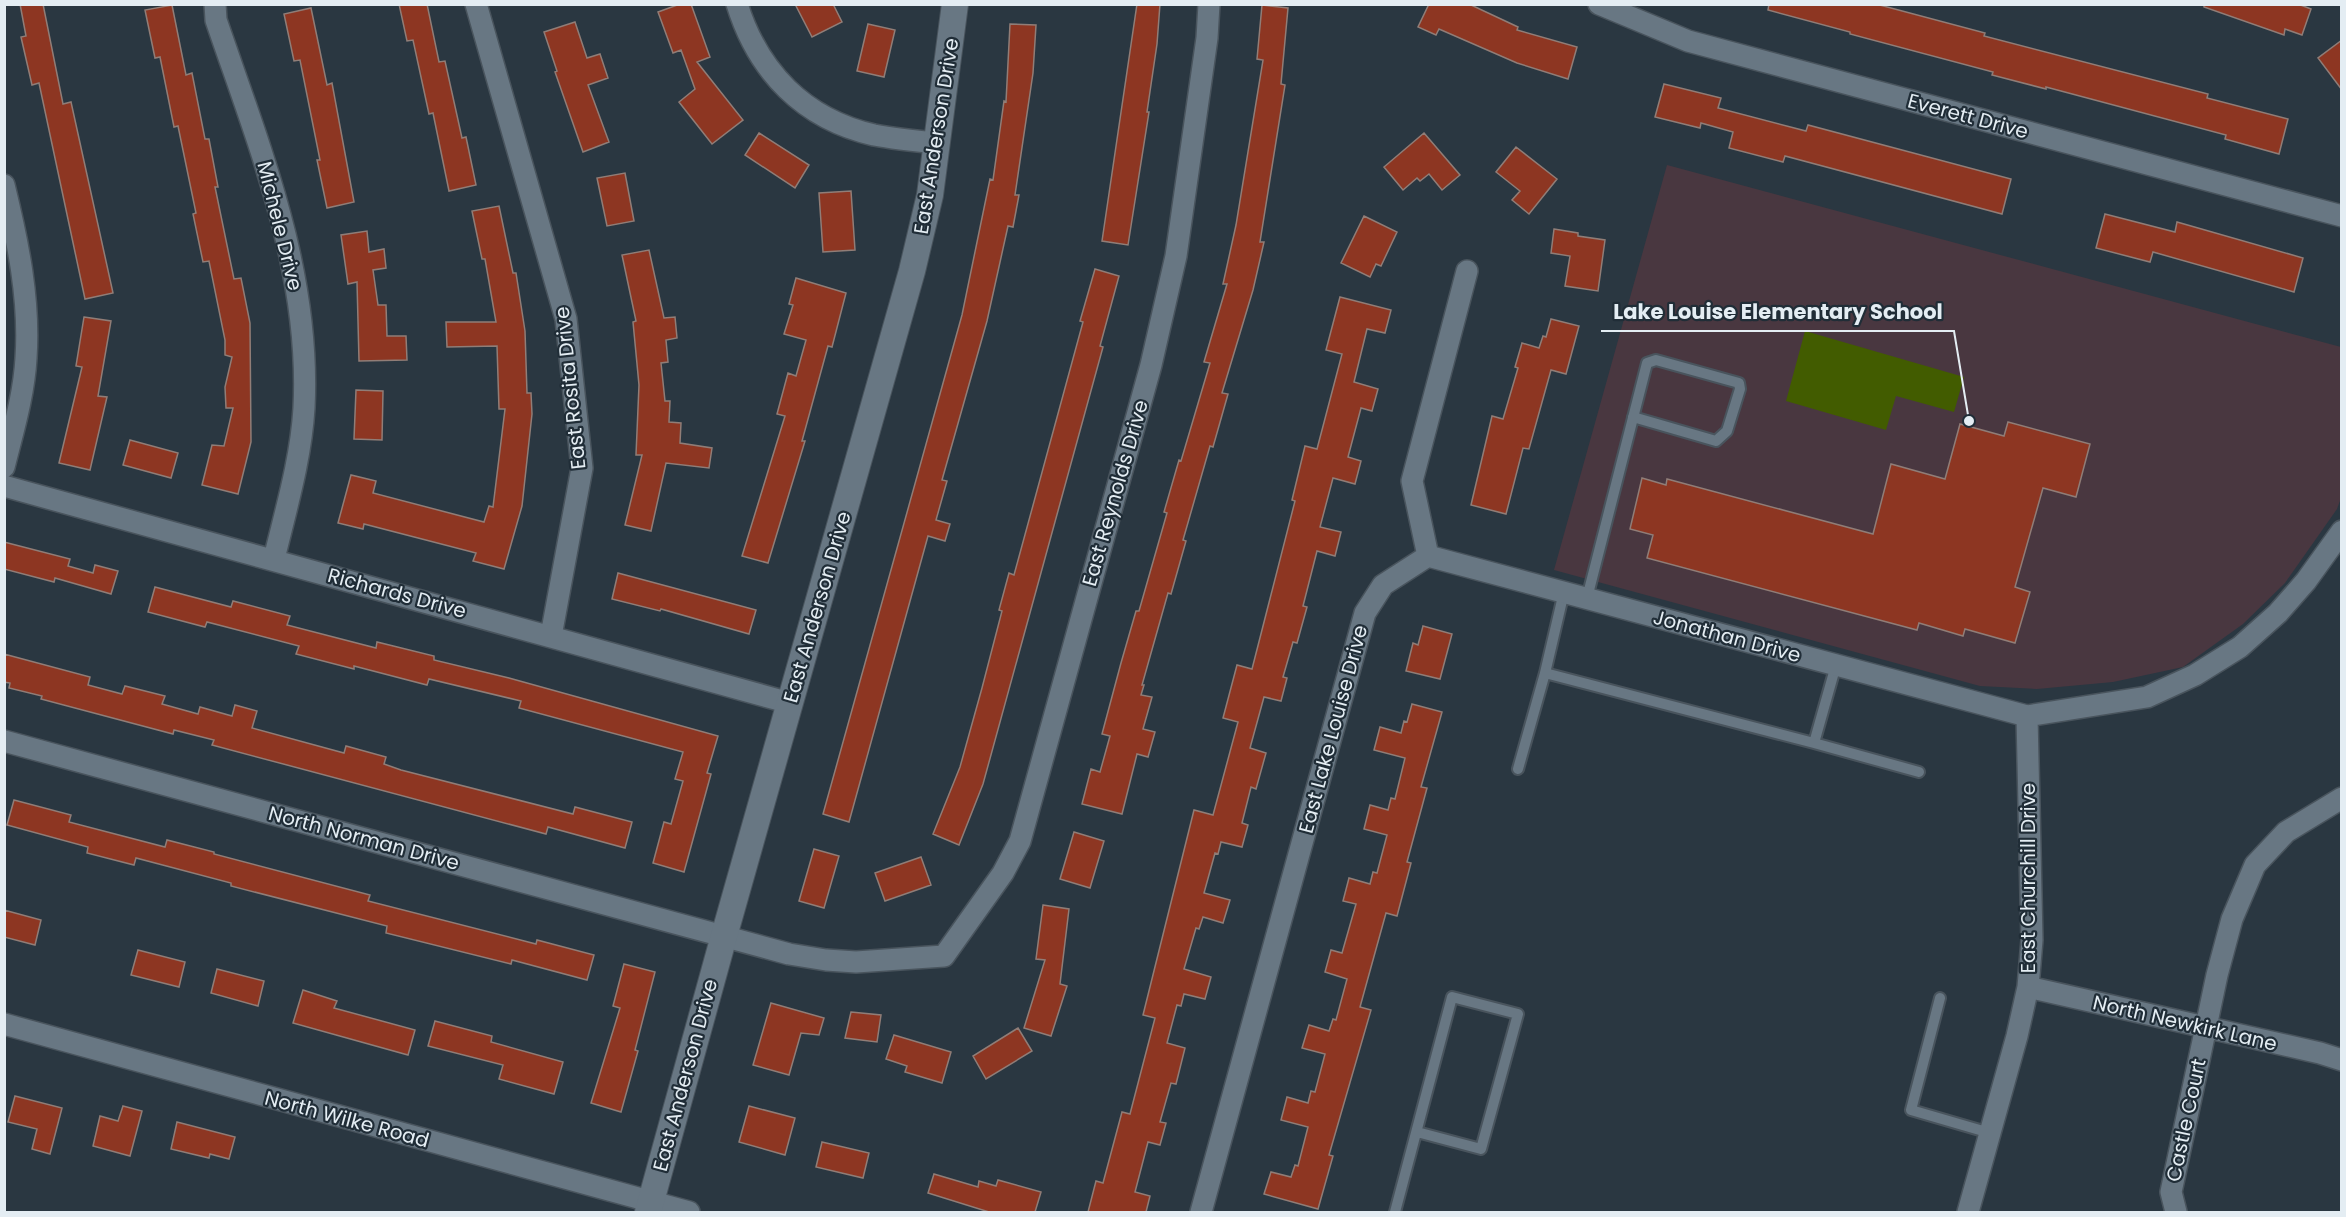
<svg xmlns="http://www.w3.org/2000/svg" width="2346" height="1217" font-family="Poppins,sans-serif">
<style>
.education{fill:#493740}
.green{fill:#425c00}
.building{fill:#8d3622;stroke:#907d77;stroke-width:1.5}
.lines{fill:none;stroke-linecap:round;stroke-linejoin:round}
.service-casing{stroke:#49545d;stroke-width:14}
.minor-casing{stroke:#49545d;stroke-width:24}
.tertiary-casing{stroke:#49545d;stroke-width:28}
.service{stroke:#687783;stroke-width:10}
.minor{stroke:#687783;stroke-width:21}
.tertiary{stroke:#687783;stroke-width:26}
.labels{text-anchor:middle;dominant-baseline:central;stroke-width:4.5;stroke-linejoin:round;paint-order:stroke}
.street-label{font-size:20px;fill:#e4edf3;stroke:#202d37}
.leader{fill:none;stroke:#e4edf3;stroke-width:2}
.callout-dot{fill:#e4edf3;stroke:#202d37;stroke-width:2}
.callout-label{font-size:21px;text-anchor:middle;font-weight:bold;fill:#e4edf3;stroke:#202d37;stroke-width:4.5;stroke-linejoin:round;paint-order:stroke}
</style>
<rect width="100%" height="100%" fill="#2a3741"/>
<path class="education" d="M1667,165L2341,347L2342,495L2337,509L2285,583L2243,624L2183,667L2113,682L2037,689L1980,686L1554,570Z"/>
<path class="green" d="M1805,331L1964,377L1954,412L1896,396L1886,430L1786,401Z"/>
<path class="building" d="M20,4H43L63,104L71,102L113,293L85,299L39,83L32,85L21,37L26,36Z
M399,4H427L439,62L445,61L462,138L466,137L476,185L449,191L433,113L429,114L413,40L407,41Z
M680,4H691L710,57L697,62L743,120L712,144L679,102L695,89L681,50L673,53L658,12Z
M795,4H833L842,22L812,37Z
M1137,4H1160L1157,44L1147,112H1149L1128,245L1102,241Z
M1429,4H1469L1518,27L1517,30L1577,47L1568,79L1517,63L1439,29L1436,35L1418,27Z
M1769,4H1876L1985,33L1984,36L2208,94L2207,98L2288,119L2279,154L2225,139L2226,135L2046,87V89L1992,75L1993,72L1850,34V32L1768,10Z
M2204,4H2298L2311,9L2302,35L2285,29L2284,35L2204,7Z
M172,5L186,75L192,73L205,139H209L218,187H215L234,279L241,278L250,323L251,442L238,494L202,485L212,445L224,446L233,408H226L225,387L232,357L225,355V340L209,261L203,262L193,214L196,213L178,126L174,127L160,57L155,58L145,10Z
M1262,5L1288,8L1281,84L1285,85L1260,242H1264L1253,290L1222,393L1228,394L1213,447L1210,446L1183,540L1186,541L1171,594L1168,593L1142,685H1144L1141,695L1152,697L1143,729L1155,732L1148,757L1137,754L1122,814L1082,804L1091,769L1100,772L1110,736L1102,734L1121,663L1136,611H1139L1167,513L1164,512L1179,460L1181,461L1210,363L1204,362L1227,284H1223L1236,225L1263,60L1257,59Z
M311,8L327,85L332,83L354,202L327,208L317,160H320L300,60L294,61L284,14Z
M575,22L587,58L600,54L608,78L588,85L609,142L583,152L555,72L557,71L544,32Z
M868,24L895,30L884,77L857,71Z
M1010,24L1036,25L1033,73L1015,195H1019L1013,227L1008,226L987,321L942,480L947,481L936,520L950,524L945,541L928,536L849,822L823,814L962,315L990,179L993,180L1004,101L1006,102Z
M2342,40V90L2318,58Z
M1664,84L1721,98L1718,108L1806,131L1808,125L2011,179L2002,214L1785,156L1783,162L1729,148L1733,132L1701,123L1700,128L1655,117Z
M759,133L809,165L795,188L745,155Z
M1424,133L1460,175L1442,190L1429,174L1420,181L1417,178L1403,190L1384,167Z
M1516,147L1557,179L1529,214L1512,200L1520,191L1496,172Z
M625,173L634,221L607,226L597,178Z
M851,191L855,250L823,252L819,193Z
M499,206L513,273H516L525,331L527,393H531L532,414L522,506L504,569L473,561L476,553L364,524L363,529L338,523L351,475L376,481L373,493L484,522L489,506L493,507L505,409H499L497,346L447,347L446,322H496L485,259H482L472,211Z
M2105,214L2175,232L2177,222L2303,258L2294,292L2153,252L2150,262L2096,248Z
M1364,216L1397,232L1381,266L1376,264L1370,277L1341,263Z
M1554,229L1578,233V236L1605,240L1598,291L1565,286L1570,256L1551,253Z
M367,231L369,252L384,249L386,268L373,270L378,305H386L387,336H406L407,360L359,361L357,282L348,284L341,235Z
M649,250L664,318L675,317L677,338L666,340L668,362L661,363L665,401H670L669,422L681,423L680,443L712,448L709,468L666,463L651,531L625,525L642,455H636L639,385L633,322L636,321L622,255Z
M1095,269L1119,276L1100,346L1103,347L983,784L959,845L933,834L960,767L982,688L1002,611L999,610L1009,573L1014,575L1083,322L1080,321Z
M796,278L846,293L832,347L828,346L802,441H805L768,563L742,556L785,416L777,414L788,373L796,376L806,340L784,334L793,305L789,304Z
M1340,297L1391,310L1385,333L1367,329L1354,382L1378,389L1372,411L1361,408L1348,457L1361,461L1355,484L1333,478L1320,527L1341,532L1335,556L1317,551L1303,606L1307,607L1297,643L1293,642L1283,677L1287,678L1281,701L1264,697L1250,748L1266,753L1256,789L1251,787L1242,823L1248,825L1242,847L1221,842L1218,854L1215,853L1204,893L1230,900L1223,923L1203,917L1199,929L1196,928L1184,969L1211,977L1205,999L1184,994L1181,1006L1177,1005L1167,1043L1185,1048L1176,1084L1171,1083L1160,1122L1166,1123L1160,1145L1148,1142L1135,1192L1150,1196L1146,1212H1088L1096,1181L1103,1183L1122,1112L1130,1114L1155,1018L1143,1015L1194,810L1213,815L1238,722L1223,718L1237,665L1252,669L1295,501L1292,500L1305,446L1317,449L1342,354L1326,350Z
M84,317L111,321L98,396L107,397L90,470L59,463L82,367L76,366Z
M1551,319L1579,326L1566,374L1551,370L1529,449L1523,448L1506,514L1471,505L1492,416L1503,419L1518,368L1515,367L1522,343L1539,348L1543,336L1546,337Z
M356,390L383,391L382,440L354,439Z
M2008,422L2090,444L2076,497L2043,488L2015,587L2030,592L2015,643L1965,629L1963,636L1919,623L1917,630L1647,558L1653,535L1630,529L1642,478L1666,485L1667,479L1873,534L1891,464L1945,479L1960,424L2004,436Z
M130,440L178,453L171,478L123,465Z
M4,542L70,559L68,566L93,573L95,565L118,571L111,594L55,578L54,582L4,569Z
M618,573L756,610L749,634L661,609L660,611L612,599Z
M155,587L231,607L233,601L290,616L287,625L376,648L377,642L434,656V660L509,678L718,736L707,773L711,774L684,872L653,863L664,822L671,824L683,781L675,779L683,752L519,708L521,701L429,679L427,685L354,666V669L296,654L299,646L207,622L205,627L148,612Z
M1423,626L1452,634L1440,679L1406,671L1413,643L1418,645Z
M4,654L90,677L88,685L122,694L125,686L165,696L162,704L198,714L200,707L232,716L235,705L257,711L252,728L344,753L346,746L386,757L384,764L401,770L573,814L575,807L632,822L625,848L548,827L546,834L212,745L214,740L174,730L173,734L41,699L42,696L9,688L10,683L4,682Z
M1412,704L1442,712L1421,787L1427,788L1407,862L1411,863L1397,916L1386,913L1360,1007L1371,1010L1329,1155L1333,1156L1318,1209L1264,1194L1271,1172L1291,1177L1295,1165L1298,1166L1308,1127L1281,1120L1287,1097L1308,1103L1311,1091L1315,1092L1325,1054L1302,1048L1309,1025L1329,1031L1333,1019L1336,1020L1347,979L1325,972L1331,950L1342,953L1356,904L1343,901L1349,878L1370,884L1373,872L1377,873L1387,835L1364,829L1370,805L1388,810L1391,798L1395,799L1405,758L1374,750L1380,727L1401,733L1404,721L1407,722Z
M14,800L71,815L69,822L165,847L167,840L214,852V854L370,895L368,901L536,944L537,940L594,955L587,980L512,960L511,964L386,933L387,926L231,886V883L136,858L134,865L87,853L88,847L7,825Z
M1074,832L1104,841L1090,888L1060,879Z
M814,849L839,856L824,908L799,901Z
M921,857L931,885L885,901L875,873Z
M1043,905L1069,909L1060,984L1067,986L1051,1036L1024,1028L1045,960L1036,959Z
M4,910L41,920L35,945L4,937Z
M138,950L185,962L179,987L131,975Z
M624,964L655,972L635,1050L638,1051L621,1112L591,1103L620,1008L613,1006Z
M217,969L264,981L258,1006L211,993Z
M303,990L337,1001L334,1008L415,1030L408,1055L293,1023Z
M771,1003L824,1018L819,1035L801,1033L789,1075L753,1065Z
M851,1012L881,1015L877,1042L845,1038Z
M435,1021L492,1036L491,1042L563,1062L554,1094L499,1079L503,1065L428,1046Z
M1018,1028L1032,1051L986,1079L973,1056Z
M894,1035L951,1052L942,1083L905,1072L907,1066L886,1059Z
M15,1096L62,1108L50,1154L32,1149L37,1129L8,1122Z
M123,1106L142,1111L130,1156L93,1146L100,1116L118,1121Z
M749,1106L795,1118L785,1155L739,1142Z
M177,1122L235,1137L229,1159L210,1154L209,1158L171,1149Z
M822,1142L869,1153L863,1178L816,1167Z
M934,1174L978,1187L979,1181L996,1186L998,1180L1041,1192L1035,1212H989L928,1193Z"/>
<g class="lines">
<g class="service-casing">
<path id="service" d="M1564,592L1545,673L1814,743L1836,665
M1587,598L1647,363L1656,360L1739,383L1740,389L1727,431L1716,441L1633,417
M1814,743L1919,772
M1518,769L1545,673
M1940,998L1911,1110L1990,1133
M1395,1212L1452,997L1518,1014L1481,1149L1417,1132"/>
</g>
<g class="minor-casing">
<path id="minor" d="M215,4L216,20C259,146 311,272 304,408C301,459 286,509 274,559
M476,4L566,319L582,468L551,636
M737,4C758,72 804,119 874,135C895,139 916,141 938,143
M1599,4L1688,41L2342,216
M4,185C18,242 30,300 26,358C24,395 13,431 4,467
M4,486L790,703
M1428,556L2027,716L2147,697L2195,675L2240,647L2278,613L2306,581L2342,531
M1428,556L1412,481L1467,271
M4,741L789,954L826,960L856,962L944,956L1003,873L1020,841L1151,365L1176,256L1207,38L1209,4
M2028,987L2320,1053L2342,1060
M4,1024L689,1212
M1201,1212L1365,613L1383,585L1428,556
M1968,1212L2017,1036L2028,987L2032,940L2027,716
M2176,1212L2171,1192L2217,975L2232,919L2255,865L2286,832L2342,798"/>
</g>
<g class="tertiary-casing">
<path id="tertiary" d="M648,1212L724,936L912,271L930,195L955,4"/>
</g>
<use href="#service" class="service"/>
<use href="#minor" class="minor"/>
<use href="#tertiary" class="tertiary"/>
</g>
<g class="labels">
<g class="street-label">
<text transform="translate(1968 116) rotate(15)">Everett Drive</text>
<text transform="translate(936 136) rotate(-81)">East Anderson Drive</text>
<text transform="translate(280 226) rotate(76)">Michele Drive</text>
<text transform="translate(570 388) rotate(-96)">East Rosita Drive</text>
<text transform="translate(1115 493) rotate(-74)">East Reynolds Drive</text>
<text transform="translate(397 593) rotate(15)">Richards Drive</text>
<text transform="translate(817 607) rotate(-74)">East Anderson Drive</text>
<text transform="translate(1727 636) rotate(15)">Jonathan Drive</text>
<text transform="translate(1333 729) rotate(-75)">East Lake Louise Drive</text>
<text transform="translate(364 838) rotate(15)">North Norman Drive</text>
<text transform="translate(2028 878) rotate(-90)">East Churchill Drive</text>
<text transform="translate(2185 1023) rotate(13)">North Newkirk Lane</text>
<text transform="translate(685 1075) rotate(-75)">East Anderson Drive</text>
<text transform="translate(347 1119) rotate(15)">North Wilke Road</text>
<text transform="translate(2186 1120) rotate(-78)">Castle Court</text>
</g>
</g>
<path class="leader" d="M1969 421L1954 331H1601"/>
<circle class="callout-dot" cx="1969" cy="421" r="6"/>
<g class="callout-label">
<text x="1778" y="319">Lake Louise Elementary School</text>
</g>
<rect width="2346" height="1217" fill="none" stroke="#e4edf3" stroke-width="12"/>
</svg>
